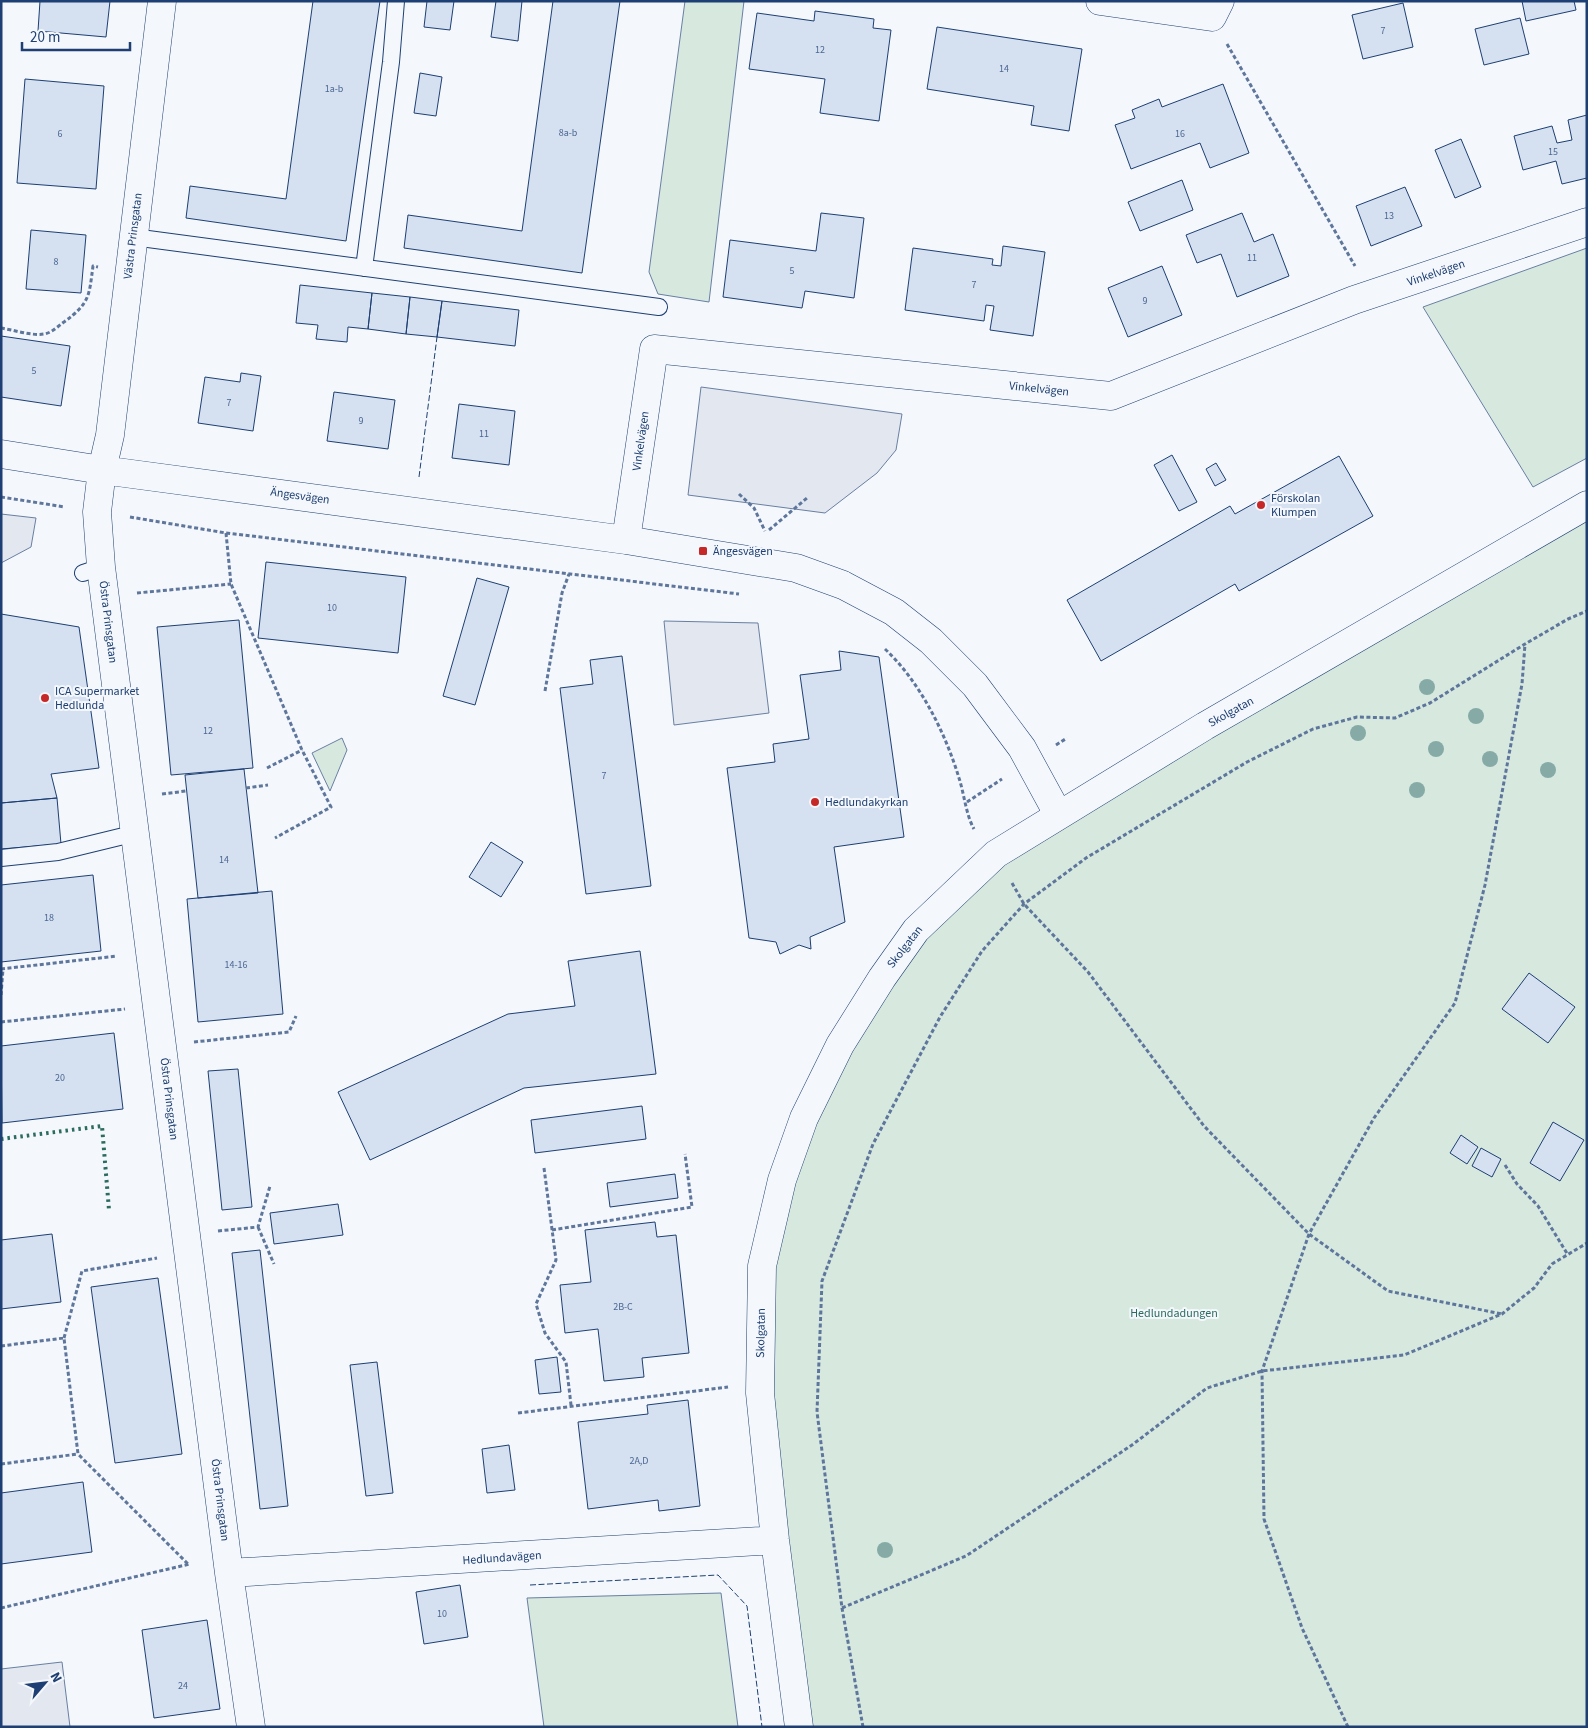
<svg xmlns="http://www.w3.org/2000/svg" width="1588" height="1728" font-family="'Source Sans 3',sans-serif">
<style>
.green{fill:#d7e8df;stroke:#687fa3}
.parking{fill:#e3e8f0;stroke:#687fa3}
.building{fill:#d5e0f0;stroke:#1d3f73}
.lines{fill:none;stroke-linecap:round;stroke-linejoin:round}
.service-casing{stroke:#1d3f73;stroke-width:18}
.minor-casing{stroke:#1d3f73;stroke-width:29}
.path{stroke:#5e769c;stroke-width:3;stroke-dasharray:4 2.5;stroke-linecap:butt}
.service{stroke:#f4f7fb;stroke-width:16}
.minor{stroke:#f4f7fb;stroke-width:28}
.hedge{stroke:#2c6c60;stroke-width:4;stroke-dasharray:2.5 4;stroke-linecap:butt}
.fence{stroke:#1d3f73;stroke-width:1;stroke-dasharray:6 2.5;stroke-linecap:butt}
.tree{fill:#86aba6}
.poi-dot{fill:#c62828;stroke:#f4f7fb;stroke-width:2}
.labels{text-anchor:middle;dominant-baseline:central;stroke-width:4;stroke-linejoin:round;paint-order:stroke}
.number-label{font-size:10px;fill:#4b6792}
.street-label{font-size:12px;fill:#1d3f73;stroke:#f4f7fb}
.poi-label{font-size:12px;fill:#1d3f73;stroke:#f4f7fb;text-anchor:start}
.park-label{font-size:12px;fill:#2c6c60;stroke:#f4f7fb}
</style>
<rect width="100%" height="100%" fill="#f4f7fb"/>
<path class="green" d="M685,1H744L709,302L658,294L649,272Z
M1587,248V458L1533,487L1423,307Z
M1587,505V1727H799L760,1393L782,1180L882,978L996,854Z
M342,738L347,750L330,791L312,753Z
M721,1593L738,1727H544L527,1598Z"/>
<path class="parking" d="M701,387L902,414L896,450L877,473L825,513L688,495Z
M1,514L36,518L31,547L1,563Z
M664,621L758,623L769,713L674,725Z
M62,1662L70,1727H1V1669Z"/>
<path class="building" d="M40,1H110L106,37L38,31Z
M313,1H380L346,241L186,218L190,186L286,199Z
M427,1H454L450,30L424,27Z
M496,1H522L518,41L491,37Z
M553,1H620L582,273L404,248L408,215L522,231Z
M1522,1H1574L1576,10L1526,21Z
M1403,3L1413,47L1363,59L1352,15Z
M815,11L874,19L873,28L891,30L879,121L820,113L825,79L749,69L757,13L814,21Z
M1520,18L1529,54L1484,65L1475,29Z
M937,27L1082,49L1069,131L1031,125L1034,106L927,89Z
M420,73L442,77L436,116L414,113Z
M25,79L104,86L96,189L17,183Z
M1223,84L1249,153L1210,168L1200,143L1131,169L1115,125L1135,118L1132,110L1159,99L1162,107Z
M1587,115V178L1562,184L1556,161L1523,170L1514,136L1552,126L1557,143L1572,140L1568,120Z
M1461,139L1481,187L1455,198L1435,150Z
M1182,180L1193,210L1140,231L1128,202Z
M1405,187L1422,226L1371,246L1356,206Z
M821,213L864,218L854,298L805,291L802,308L723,297L730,240L816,251Z
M1242,213L1254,242L1273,234L1289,276L1237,297L1221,254L1197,263L1186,235Z
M31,230L86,235L81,293L26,289Z
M1003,246L1045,252L1033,336L990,330L994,306L986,305L984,321L905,310L913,248L993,259L992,265L1001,266Z
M1162,266L1182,315L1128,337L1108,288Z
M300,285L372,293L368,329L348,327L347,342L316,339L318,325L296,323Z
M372,293L410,297L406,334L368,329Z
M410,297L442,301L437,337L406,334Z
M442,301L519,310L515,346L437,337Z
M1,336L70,346L61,406L1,397Z
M241,373L261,376L253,431L198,423L205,377L240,382Z
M334,392L395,400L388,449L327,441Z
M459,404L515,411L509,465L452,458Z
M1172,455L1197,502L1179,511L1154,465Z
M1339,456L1373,516L1239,591L1235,584L1101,661L1067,600L1230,506L1235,514Z
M1216,463L1226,480L1215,486L1206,469Z
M266,562L406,577L398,653L258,638Z
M477,578L509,587L475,705L443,696Z
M1,614L79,627L99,768L51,774L57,798L1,803Z
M239,620L253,768L171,775L157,627Z
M839,651L879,657L904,837L834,847L845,922L810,937L811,949L799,945L780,954L776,942L749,938L727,768L775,762L773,744L809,739L800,675L841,670Z
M622,656L651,886L586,894L560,688L593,684L590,660Z
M244,769L258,893L198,898L185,775Z
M57,798L61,844L1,849V803Z
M491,842L523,862L501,897L469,877Z
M93,875L101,951L1,962V885Z
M272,891L283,1014L198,1022L187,899Z
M640,951L656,1074L524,1088L370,1160L338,1092L508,1014L575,1006L568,961Z
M1529,973L1575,1007L1548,1043L1502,1009Z
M114,1033L123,1109L2,1123L1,1046Z
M238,1069L252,1207L222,1210L208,1071Z
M642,1106L646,1139L535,1153L531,1120Z
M1553,1122L1584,1140L1560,1181L1530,1163Z
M1461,1135L1478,1147L1467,1164L1450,1153Z
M1481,1148L1501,1159L1492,1177L1472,1166Z
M675,1174L678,1198L610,1207L607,1183Z
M338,1204L343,1235L274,1244L270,1213Z
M655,1222L657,1237L676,1235L689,1353L642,1358L644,1377L604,1381L598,1329L565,1333L560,1285L591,1282L585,1230Z
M52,1234L61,1302L1,1309V1240Z
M260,1250L288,1506L260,1509L232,1253Z
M158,1278L182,1454L115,1463L91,1287Z
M557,1357L561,1392L539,1394L535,1360Z
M377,1362L393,1493L366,1496L350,1365Z
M688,1400L700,1506L659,1511L658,1500L588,1509L578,1422L648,1414L647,1405Z
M509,1445L515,1490L487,1493L482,1449Z
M83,1482L92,1552L1,1564V1493Z
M460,1585L468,1637L424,1644L416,1592Z
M207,1620L220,1709L154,1718L142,1630Z"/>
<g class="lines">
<g class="service-casing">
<path id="service" d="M133,237L659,307
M364,268L391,62L396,1
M83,573L101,567
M1,858L58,852L136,833"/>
</g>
<g class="minor-casing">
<path id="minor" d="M162,1L110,435L102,470L97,512L101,567L229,1573L251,1727
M1100,1L1212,17L1220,1
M1,454L102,470L626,540L796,568L843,585L894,612L931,641L975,685L1022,748L1058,814
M626,540L654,349L1111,396L1354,300L1587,222
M229,1573L775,1540
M799,1727L775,1540L760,1393L762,1266L782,1180L804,1118L840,1045L882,978L916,930L996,854L1205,726L1587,505"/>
</g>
<path class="path" d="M1227,44L1355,266
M1,328C14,330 31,336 44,334C52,333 58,326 64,322C90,303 89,296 93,266L98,267
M739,494L754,508L765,531
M1,497L65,507
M130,517L226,533L739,594
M769,530L807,498
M226,533L231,584L302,750L331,807L275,838
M137,593L231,584
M885,649C920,682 945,732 959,778C964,793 966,815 974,829
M545,691L562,593L569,574
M1056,745L1067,738
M267,768L302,750
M246,788L268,785
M162,794L186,791
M967,802L1002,779
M1012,883L1024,904L1088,972L1204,1126L1309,1234L1388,1291L1502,1314
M1,969L117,956
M1,995L3,969
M1,1022L125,1009
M194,1042L289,1032L296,1016
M1505,1165L1517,1184L1538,1206L1568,1255
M544,1168L556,1260L536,1304L545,1333L566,1362L571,1405
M258,1227L274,1264
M552,1230L692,1207L685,1154
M218,1231L258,1227L270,1186
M64,1338L82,1271L157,1258
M1,1346L64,1338L78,1454L188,1564
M518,1413L728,1387
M1,1464L78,1454
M1,1608L190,1564
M842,1608L966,1556L1132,1445L1207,1388L1262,1371L1404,1355L1502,1314L1534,1288L1552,1264L1587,1243
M863,1727L842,1608L817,1412L822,1281L873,1144L940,1017L982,951L1024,904L1086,858L1247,762L1313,729L1357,717L1395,718L1430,703L1525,644L1568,619L1587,611
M1348,1727L1302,1628L1264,1519L1262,1371L1309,1234L1374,1118L1455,1003L1485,885L1522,684L1525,644"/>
<use href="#service" class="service"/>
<use href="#minor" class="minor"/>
<path class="hedge" d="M1,1139L102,1126L109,1210"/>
<path class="fence" d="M419,477L437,337
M530,1585L718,1575L747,1606L762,1727"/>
</g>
<g class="tree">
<circle cx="1427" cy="687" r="8"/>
<circle cx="1476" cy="716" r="8"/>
<circle cx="1358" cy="733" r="8"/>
<circle cx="1436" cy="749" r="8"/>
<circle cx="1490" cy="759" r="8"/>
<circle cx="1548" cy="770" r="8"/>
<circle cx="1417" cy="790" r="8"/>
<circle cx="885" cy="1550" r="8"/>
</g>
<g class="poi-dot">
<circle cx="1261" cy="505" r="5"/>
<rect x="698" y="546" width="10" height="10" rx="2.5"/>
<circle cx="45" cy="698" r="5"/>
<circle cx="815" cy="802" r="5"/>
</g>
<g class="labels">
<g class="number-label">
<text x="1383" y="31">7</text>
<text x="820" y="50">12</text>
<text x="1004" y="69">14</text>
<text x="334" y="89">1a-b</text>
<text x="568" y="133">8a-b</text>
<text x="60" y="134">6</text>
<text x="1180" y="134">16</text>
<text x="1553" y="152">15</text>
<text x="1389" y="216">13</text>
<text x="1252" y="258">11</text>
<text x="56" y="262">8</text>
<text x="792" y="271">5</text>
<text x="974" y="285">7</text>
<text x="1145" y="301">9</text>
<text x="34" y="371">5</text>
<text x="229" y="403">7</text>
<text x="361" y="421">9</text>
<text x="484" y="434">11</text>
<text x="332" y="608">10</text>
<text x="208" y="731">12</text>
<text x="604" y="776">7</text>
<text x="224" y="860">14</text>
<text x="49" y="918">18</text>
<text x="236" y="965">14-16</text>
<text x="60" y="1078">20</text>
<text x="623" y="1307">2B-C</text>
<text x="639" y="1461">2A,D</text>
<text x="442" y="1614">10</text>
<text x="183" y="1686">24</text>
</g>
<g class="street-label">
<text transform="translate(133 236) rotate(-83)">Västra Prinsgatan</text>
<text transform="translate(1436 273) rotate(-19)">Vinkelvägen</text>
<text transform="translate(1039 389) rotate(6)">Vinkelvägen</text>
<text transform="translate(641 441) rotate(-82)">Vinkelvägen</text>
<text transform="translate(300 496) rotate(8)">Ängesvägen</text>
<text transform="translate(108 622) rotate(83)">Östra Prinsgatan</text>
<text transform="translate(1231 712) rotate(-29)">Skolgatan</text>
<text transform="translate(905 947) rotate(-52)">Skolgatan</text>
<text transform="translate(169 1099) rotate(83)">Östra Prinsgatan</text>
<text transform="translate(761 1333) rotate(-89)">Skolgatan</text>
<text transform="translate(220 1500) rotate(83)">Östra Prinsgatan</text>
<text transform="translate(502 1558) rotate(-4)">Hedlundavägen</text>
</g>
<g class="poi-label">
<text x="1271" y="498">Förskolan<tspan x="1271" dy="14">Klumpen</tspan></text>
<text x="713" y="551">Ängesvägen</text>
<text x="55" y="691">ICA Supermarket<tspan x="55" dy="14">Hedlunda</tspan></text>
<text x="825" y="802">Hedlundakyrkan</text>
</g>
<g class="park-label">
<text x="1174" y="1313">Hedlundadungen</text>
</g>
</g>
<rect width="1588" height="1728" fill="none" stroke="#1d3f73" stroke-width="5"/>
<g transform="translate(45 1683) rotate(62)" stroke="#f4f7fb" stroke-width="4" paint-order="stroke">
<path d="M0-4L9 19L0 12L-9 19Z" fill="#1d3f73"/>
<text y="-8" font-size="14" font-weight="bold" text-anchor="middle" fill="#1d3f73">N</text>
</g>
<path d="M22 42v8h108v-8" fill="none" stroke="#1d3f73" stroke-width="2.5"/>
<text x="30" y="42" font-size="15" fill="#1d3f73" stroke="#f4f7fb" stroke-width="4" paint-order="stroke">20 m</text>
</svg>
